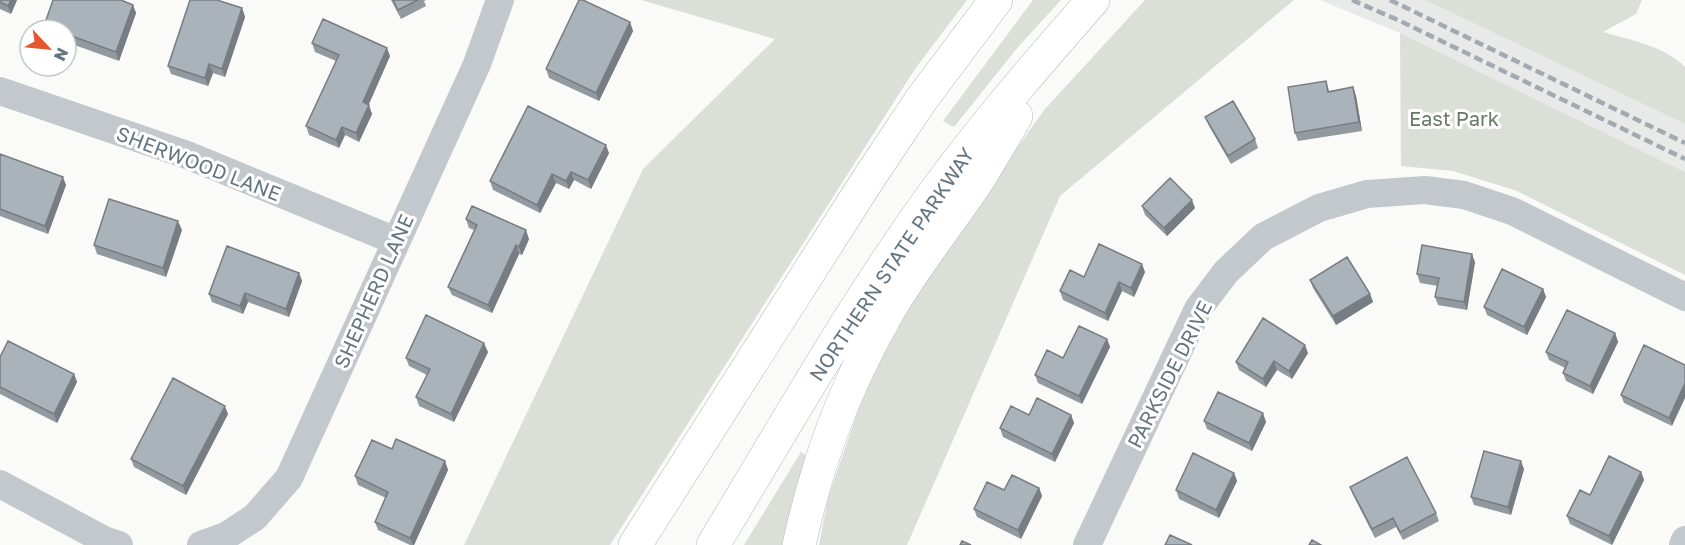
<svg xmlns="http://www.w3.org/2000/svg" width="1685" height="545" font-family="'Golos Text',sans-serif">
<style>
.built{fill:#e8e9e9}
.green{fill:#dadfd7}
.lines{fill:none;stroke-linecap:round;stroke-linejoin:round}
.highway-casing{stroke:#b4b9bd;stroke-width:34}
.minor{stroke:#c3c8cc;stroke-width:28}
.highway{stroke:#fff;stroke-width:33}
.rail{stroke:#a2aab0;stroke-width:4.5;stroke-dasharray:9 4.5;stroke-linecap:butt}
.wall{fill:#929a9f}
.shaded-wall{fill:#777d82}
.building{fill:#aab3b9;stroke:#777d82;stroke-width:1.5}
.labels{text-anchor:middle;dominant-baseline:central;stroke-width:6;stroke-linejoin:round;paint-order:stroke}
.park-label{font-size:20px;fill:#687a64;stroke:#fff}
.street-label{font-size:20px;fill:#657683;stroke:#fff}
</style>
<rect width="100%" height="100%" fill="#fafaf8"/>
<path class="built" d="M1320,0H1425L1685,124V172L1400,33Z"/>
<path class="green" d="M641,0H967L915,69L610,545H464L643,169L775,39Z
M1033,0H1061L1018,47L954,127L943,121Z
M1145,0H1294L1060,196L907,545H819L828,498L870,376L935,262L1045,109Z
M1425,0H1642L1636,14L1603,32C1631,40 1664,46 1685,67V124Z
M1400,33L1685,172V275L1517,191L1453,171L1401,166Z
M801,452L813,461L787,545H744Z"/>
<g class="lines">
<g class="highway-casing">
<path id="highway" d="M635,545L867,181L921,100L996,0
M713,545C790,418 863,287 953,168C997,110 1045,55 1093,0
M799,545C818,460 843,391 886,315C912,269 946,227 976,183C990,161 1003,138 1016,116"/>
</g>
<path class="minor" d="M0,91L187,155L396,241
M0,484L104,540L119,545
M201,545L226,536L255,517L289,478L477,64L500,0
M1087,545L1198,309L1226,272L1263,237L1319,208L1367,194L1425,190L1464,195L1512,211L1685,297
M1683,545L1685,540"/>
<use href="#highway" class="highway"/>
<path class="rail" d="M1352,0L1398,20L1685,159
M1390,0L1685,143"/>
</g>
<path class="wall" d="M0,0H17L11,14L0,9Z
M391,0H426L424,1L426,6L401,19Z
M133,5L136,13L119,61L66,42V30H45L44,26Z
M242,8L245,17L225,77L213,73L208,86L171,74L168,66Z
M630,22L633,31L599,101L549,78L546,69Z
M312,43L390,56L368,105L372,114L359,142L345,135L339,148L309,135L306,126L336,61L315,52Z
M1326,81L1329,91L1353,87L1356,96L1362,131L1298,141L1295,133Z
M1205,117L1255,139L1258,148L1231,164L1209,126Z
M609,153L591,189L574,180L569,189L556,183L540,213L493,190L490,181Z
M0,154L66,185L48,234L0,216Z
M1142,206L1195,208L1167,236L1145,215Z
M466,219L529,239L522,255L519,254L492,313L452,295L448,287L474,230L469,228Z
M182,230L166,277L97,254L94,245Z
M1475,262L1467,310L1438,305L1435,297L1438,286L1420,283L1417,274Z
M1145,272L1134,297L1122,291L1108,321L1063,300L1060,291L1084,277Z
M299,273L302,281L289,317L248,302L243,314L212,302L209,294Z
M1310,280L1370,294L1373,302L1336,325L1313,288Z
M1543,289L1546,297L1527,335L1487,315L1484,307Z
M1615,333L1618,342L1593,394L1566,381L1563,373L1565,368L1549,360L1546,352Z
M1107,339L1110,347L1082,404L1038,383L1035,375L1063,358Z
M1644,345L1672,426L1624,403L1621,395Z
M488,352L454,422L419,406L416,397L427,375L409,366L406,358Z
M1308,353L1292,379L1277,370L1266,387L1239,370L1236,362Z
M0,357L74,374L77,382L57,423L0,394Z
M228,414L186,495L134,467L131,459Z
M1029,415H1071L1074,423L1055,462L1003,437L1000,428Z
M1204,421L1266,422L1252,451L1207,429Z
M392,449L445,461L448,470L414,545H410L378,530L375,522L386,498L358,485L355,476Z
M1524,469L1511,515L1474,505L1471,497Z
M1641,472L1644,480L1612,545L1570,524L1567,516L1590,495Z
M1234,473L1237,481L1219,518L1179,499L1176,490Z
M1350,487L1436,513L1439,521L1403,540L1396,527L1375,538L1353,495Z
M1039,488L1042,496L1021,539L977,517L974,509L1004,490Z"/>
<path class="shaded-wall" d="M11,0H17L11,14L8,6Z
M133,5L136,13L119,61L116,52Z
M242,8L245,17L225,77L222,69Z
M630,22L633,31L599,101L596,93Z
M387,48L390,56L366,111L363,102Z
M209,64L213,73L208,86L205,78Z
M1353,87L1356,96L1362,131L1359,122Z
M369,105L372,114L359,142L356,133Z
M342,127L345,135L339,148L336,140Z
M606,145L609,153L591,189L588,180Z
M571,172L574,180L569,189L566,181Z
M552,174L556,183L540,213L537,205Z
M63,177L66,185L48,234L45,226Z
M1192,200L1195,208L1167,236L1164,228Z
M178,221L182,230L166,277L163,268Z
M526,230L529,239L522,255L519,247Z
M516,245L519,254L492,313L488,305Z
M1472,254L1475,262L1467,310L1464,302Z
M1142,264L1145,272L1134,297L1131,288Z
M299,273L302,281L289,317L286,309Z
M1119,282L1122,291L1108,321L1105,313Z
M1543,289L1546,297L1527,335L1524,327Z
M245,293L248,302L243,314L240,306Z
M1370,294L1373,302L1336,325L1333,316Z
M1615,333L1618,342L1593,394L1590,386Z
M1107,339L1110,347L1082,404L1079,396Z
M484,343L488,352L454,422L451,414Z
M1305,345L1308,353L1292,379L1289,371Z
M1274,361L1277,370L1266,387L1263,379Z
M74,374L77,382L57,423L54,414Z
M1685,383V398L1672,426L1669,418Z
M225,406L228,414L186,495L183,486Z
M1263,413L1266,422L1252,451L1249,443Z
M1071,415L1074,423L1055,462L1052,454Z
M445,461L448,470L414,545H413L410,538Z
M1521,461L1524,469L1511,515L1508,507Z
M1641,472L1644,480L1612,545L1609,536Z
M1234,473L1237,481L1219,518L1216,510Z
M1039,488L1042,496L1021,539L1018,530Z"/>
<path class="building" d="M0,0H11L8,6L0,2Z
M53,0H121L133,5L116,52L66,34V30H54L44,26Z
M190,0H217L242,8L222,69L209,64L205,78L168,66Z
M393,0H418L398,10Z
M579,0H583L630,22L596,93L546,69Z
M323,19L387,48L363,102L369,105L356,133L342,127L336,140L306,126L339,55L312,43Z
M1326,81L1328,92L1353,87L1359,122L1295,133L1288,87Z
M1233,101L1255,139L1228,156L1205,117Z
M528,106L606,145L588,180L571,172L566,181L552,174L537,205L490,181Z
M0,154L63,177L45,226L0,209Z
M1170,178L1192,200L1164,228L1142,206Z
M109,199L178,221L163,268L94,245Z
M472,206L526,230L519,247L516,245L488,305L448,287L477,225L466,219Z
M1099,244L1142,264L1131,288L1119,282L1105,313L1060,291L1070,270L1084,277Z
M1422,245L1472,254L1464,302L1435,297L1439,278L1417,274Z
M227,246L299,273L286,309L245,293L240,306L209,294Z
M1347,257L1370,294L1333,316L1310,280Z
M1502,269L1543,289L1524,327L1484,307Z
M1567,310L1615,333L1590,386L1563,373L1568,362L1546,352Z
M426,315L484,343L451,414L416,397L430,369L406,358Z
M1263,318L1305,345L1289,371L1274,361L1263,379L1236,362Z
M1079,326L1107,339L1079,396L1035,375L1047,350L1063,358Z
M8,341L74,374L54,414L0,387V357Z
M1644,345L1685,365V383L1669,418L1621,395Z
M173,378L225,406L183,486L131,459Z
M1218,392L1263,413L1249,443L1204,421Z
M1037,398L1071,415L1052,454L1000,428L1011,406L1029,415Z
M396,439L445,461L410,538L375,522L388,492L355,476L372,440L392,449Z
M1484,451L1521,461L1508,507L1471,497Z
M1193,453L1234,473L1216,510L1176,490Z
M1609,456L1641,472L1609,536L1567,516L1580,490L1590,495Z
M1407,457L1436,513L1400,532L1393,518L1372,529L1350,487Z
M1012,475L1039,488L1018,530L974,509L987,482L1004,490Z
M1170,535L1192,545H1165Z
M1312,540L1321,545H1309Z
M962,541L971,545H960Z"/>
<g class="labels">
<g class="park-label">
<text x="1454" y="118">East Park</text>
</g>
<g class="street-label">
<text transform="translate(199 163) rotate(21)">SHERWOOD LANE</text>
<text transform="translate(891 264) rotate(-56)">NORTHERN STATE PARKWAY</text>
<text transform="translate(373 291) rotate(-66)">SHEPHERD LANE</text>
<text transform="translate(1169 374) rotate(-63)">PARKSIDE DRIVE</text>
</g>
</g>
<g transform="translate(48 48) rotate(116)"><circle r="28" fill="#ffffff" stroke="#c1c8cd" stroke-width="1.5"/>
<path d="M0-4.5L10 22L0 15L-10 22Z" fill="#e4572e"/>
<text y="-9" font-size="16" font-weight="bold" text-anchor="middle" fill="#657683">N</text>
</g>
</svg>
